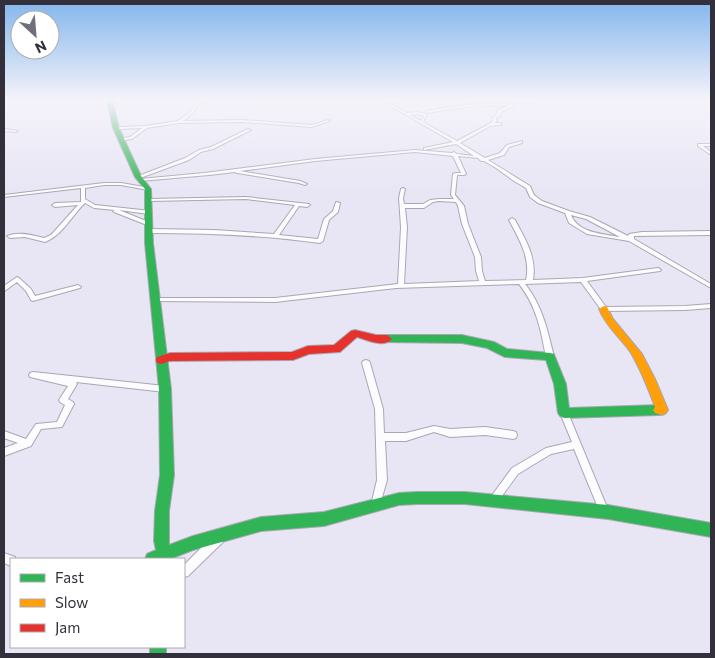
<svg xmlns="http://www.w3.org/2000/svg" width="715" height="658" font-family="Commissioner,sans-serif">
<style>
.lines{fill:none;stroke-linecap:round;stroke-linejoin:round}
.street-casing{stroke:#aaa7b4;stroke-width:2}
.fast-casing{stroke:#aaa7b4;stroke-width:2}
.slow-casing{stroke:#aaa7b4;stroke-width:2}
.jam-casing{stroke:#aaa7b4;stroke-width:2}
.street{fill:#fcfbfe;fill-rule:evenodd}
.fast{fill:#30b455;fill-rule:evenodd}
.slow{fill:#ff9f0a;fill-rule:evenodd}
.jam{fill:#e5322d;fill-rule:evenodd}
</style>
<rect width="100%" height="100%" fill="#e8e5f5"/>
<g class="lines">
<g class="street-casing">
<path id="street" d="M210,100H219L198,104L193,113L183,121L242,120L312,125L328,120L330,121L312,127L242,122L179,123L147,128L132,139L124,140V138L130,137L142,128L119,129L117,128L119,127L145,126L178,121L191,111L196,102Z
M380,100H385L407,113L417,112L427,114L423,122L457,141L489,124L493,121L492,118L496,115L498,110L510,105L465,107L427,113H426V111L465,105L514,103V105H512V107L501,112L500,116L496,118L497,121L494,123H500L502,124L501,125L490,126L460,143L485,158L500,153L507,145L522,141V143L509,147L504,155L488,160L530,186L534,195L542,201L569,211L590,217L628,236L629,234L642,232L711,231V235L634,236V239L711,284V288L629,241L587,234L569,223L565,213L538,203L530,197L526,188L514,181L496,168L484,161H481L478,158L458,156L466,174L464,175H457L455,195L464,206L468,224L481,257L482,271L485,281L526,280C531,258 519,239 509,220L512,218L515,220C525,239 537,257 533,280L583,278L658,268L660,269L661,270L660,271L587,281L606,307L685,306L711,304V308L685,310L604,311H602L581,282L525,284C542,305 548,331 554,357L553,359H547L546,357C541,330 536,305 519,284L396,288L275,302L154,301L153,300L156,298H275L398,284L401,227L399,198L401,189L403,188L405,189L403,198L404,204H423L430,200L439,199H454L451,195L453,174L455,173H461L453,156L415,152L315,161L240,171L300,181L307,184L305,185L299,183L237,173L235,172L209,175L140,181L138,180L140,179L204,173L315,159L415,150L452,153L454,152L457,154L474,156L456,144L424,150V148L453,142ZM417,114L424,116L421,121L410,115ZM439,201L456,202L458,206L462,224L475,257L476,271L479,281L404,284L407,227L405,208H424L433,202ZM571,215L586,219L620,237C603,234 578,233 571,215Z
M527,100H532L529,102L533,103V105L525,103V101Z
M4,129L18,131L16,132L4,131Z
M248,129L251,130L213,149L201,152L189,160L140,178L136,177L185,158L199,150L211,147Z
M698,144H711V146H703L711,152V155L698,146Z
M104,183H121L150,188V189L148,190L121,185H104L85,188V199L95,205L151,211L152,212L149,214L119,210L151,223V225H147L114,212L113,211L115,210L94,208L85,203C72,215 63,235 45,242L25,237L10,238L7,236C19,231 32,235 44,238L51,235L78,205L55,207L52,205L55,203L81,202V188L4,197V195Z
M246,197L309,204L310,205L307,207L299,206L279,235L318,239L324,219L333,211L336,202L340,203L338,212L329,220L323,241L320,243C263,235 206,233 149,233L146,231L149,229L214,230L274,234L295,205L246,199L149,201L147,200L149,199Z
M17,277L19,278L31,289L35,296L78,285L81,287L80,288L33,301L31,300L26,291L17,282L6,290L4,291V286Z
M366,360L369,361L370,363L383,409L384,433H406L434,426L450,429L485,427L513,431L516,432L517,435L516,438L513,439L485,435L450,437L434,432L406,441H385L387,480L379,508L376,509L373,508L371,505L377,480L375,409L362,363L363,361Z
M33,372L165,386L168,387L169,389L168,391L165,392L76,382L77,384L68,399L73,402L74,404L62,427L41,429L31,446L4,456V448L18,443L4,438V431L26,439L36,424L57,422L65,405L60,402L59,400L68,386L30,377L29,375L30,373Z
M564,410L567,411L568,413L609,512L607,515L604,517L601,515L574,449L551,454L518,474L496,504L493,505L490,504L488,501L490,498L512,468L546,448L572,442L560,413L561,411Z
M219,533L223,534L224,538L223,542L188,576L184,577V565L215,534Z
M4,553L15,557V559H11V566L4,563Z"/>
</g>
<g class="fast-casing">
<path id="fast" d="M107,100H112L119,128L141,176L151,189L153,243L171,389L174,475L169,511V545L193,536L261,517L324,512L399,493L417,492H465L608,505L711,523V537L608,519L465,504H417L399,505L324,526L261,531L193,550L170,559H145L147,554L156,550L154,541L155,511L160,475L159,389L145,243V189L135,177L113,128Z
M387,335H462L494,342L507,349L550,353L554,354L555,357L566,384L569,408L659,405L663,407L665,410L663,413L659,415L564,418L560,416L558,413L554,384L546,360L505,357L487,348L462,343L383,342L382,339Z
M150,647H166V654H150Z"/>
</g>
<g class="slow-casing">
<path id="slow" d="M604,306L607,307L613,319L642,354L655,379L668,410L666,413L662,415L655,413L653,410L655,407C648,388 641,370 631,353C621,338 606,327 599,309Z"/>
</g>
<g class="jam-casing">
<path id="jam" d="M355,330L376,335H387L392,339C384,348 367,340 357,337L340,352L309,354L293,360L170,361L161,364L157,363L156,360L157,357L170,353L292,352L308,346L334,345L351,331Z"/>
</g>
<use href="#street" class="street"/>
<use href="#fast" class="fast"/>
<use href="#slow" class="slow"/>
<use href="#jam" class="jam"/>
</g>
<linearGradient id="sky" x2="0" y2="1"><stop stop-color="#82b6ec"/><stop offset="0.52" stop-color="#f5f3fa"/><stop offset="1" stop-color="#f5f3fa" stop-opacity="0"/></linearGradient>
<rect width="715" height="192" fill="url(#sky)"/>
<rect width="715" height="658" fill="none" stroke="#33303b" stroke-width="10"/>
<rect x="10" y="558" width="175" height="90" fill="#ffffff" stroke="#adacb1"/>
<rect x="20" y="574" width="25" height="8" fill="#30b455" stroke="#adacb1"/>
<text x="55" y="583" font-size="15" fill="#33303b">Fast</text>
<rect x="20" y="599" width="25" height="8" fill="#ff9f0a" stroke="#adacb1"/>
<text x="55" y="608" font-size="15" fill="#33303b">Slow</text>
<rect x="20" y="624" width="25" height="8" fill="#e5322d" stroke="#adacb1"/>
<text x="55" y="633" font-size="15" fill="#33303b">Jam</text>
<g transform="translate(35 35) rotate(154)"><circle r="24" fill="#ffffff" stroke="#adacb1"/>
<path d="M0-4L9 19L0 12L-9 19Z" fill="#726f7c"/>
<text y="-8" font-size="14" font-weight="bold" text-anchor="middle" fill="#33303b">N</text>
</g>
</svg>
